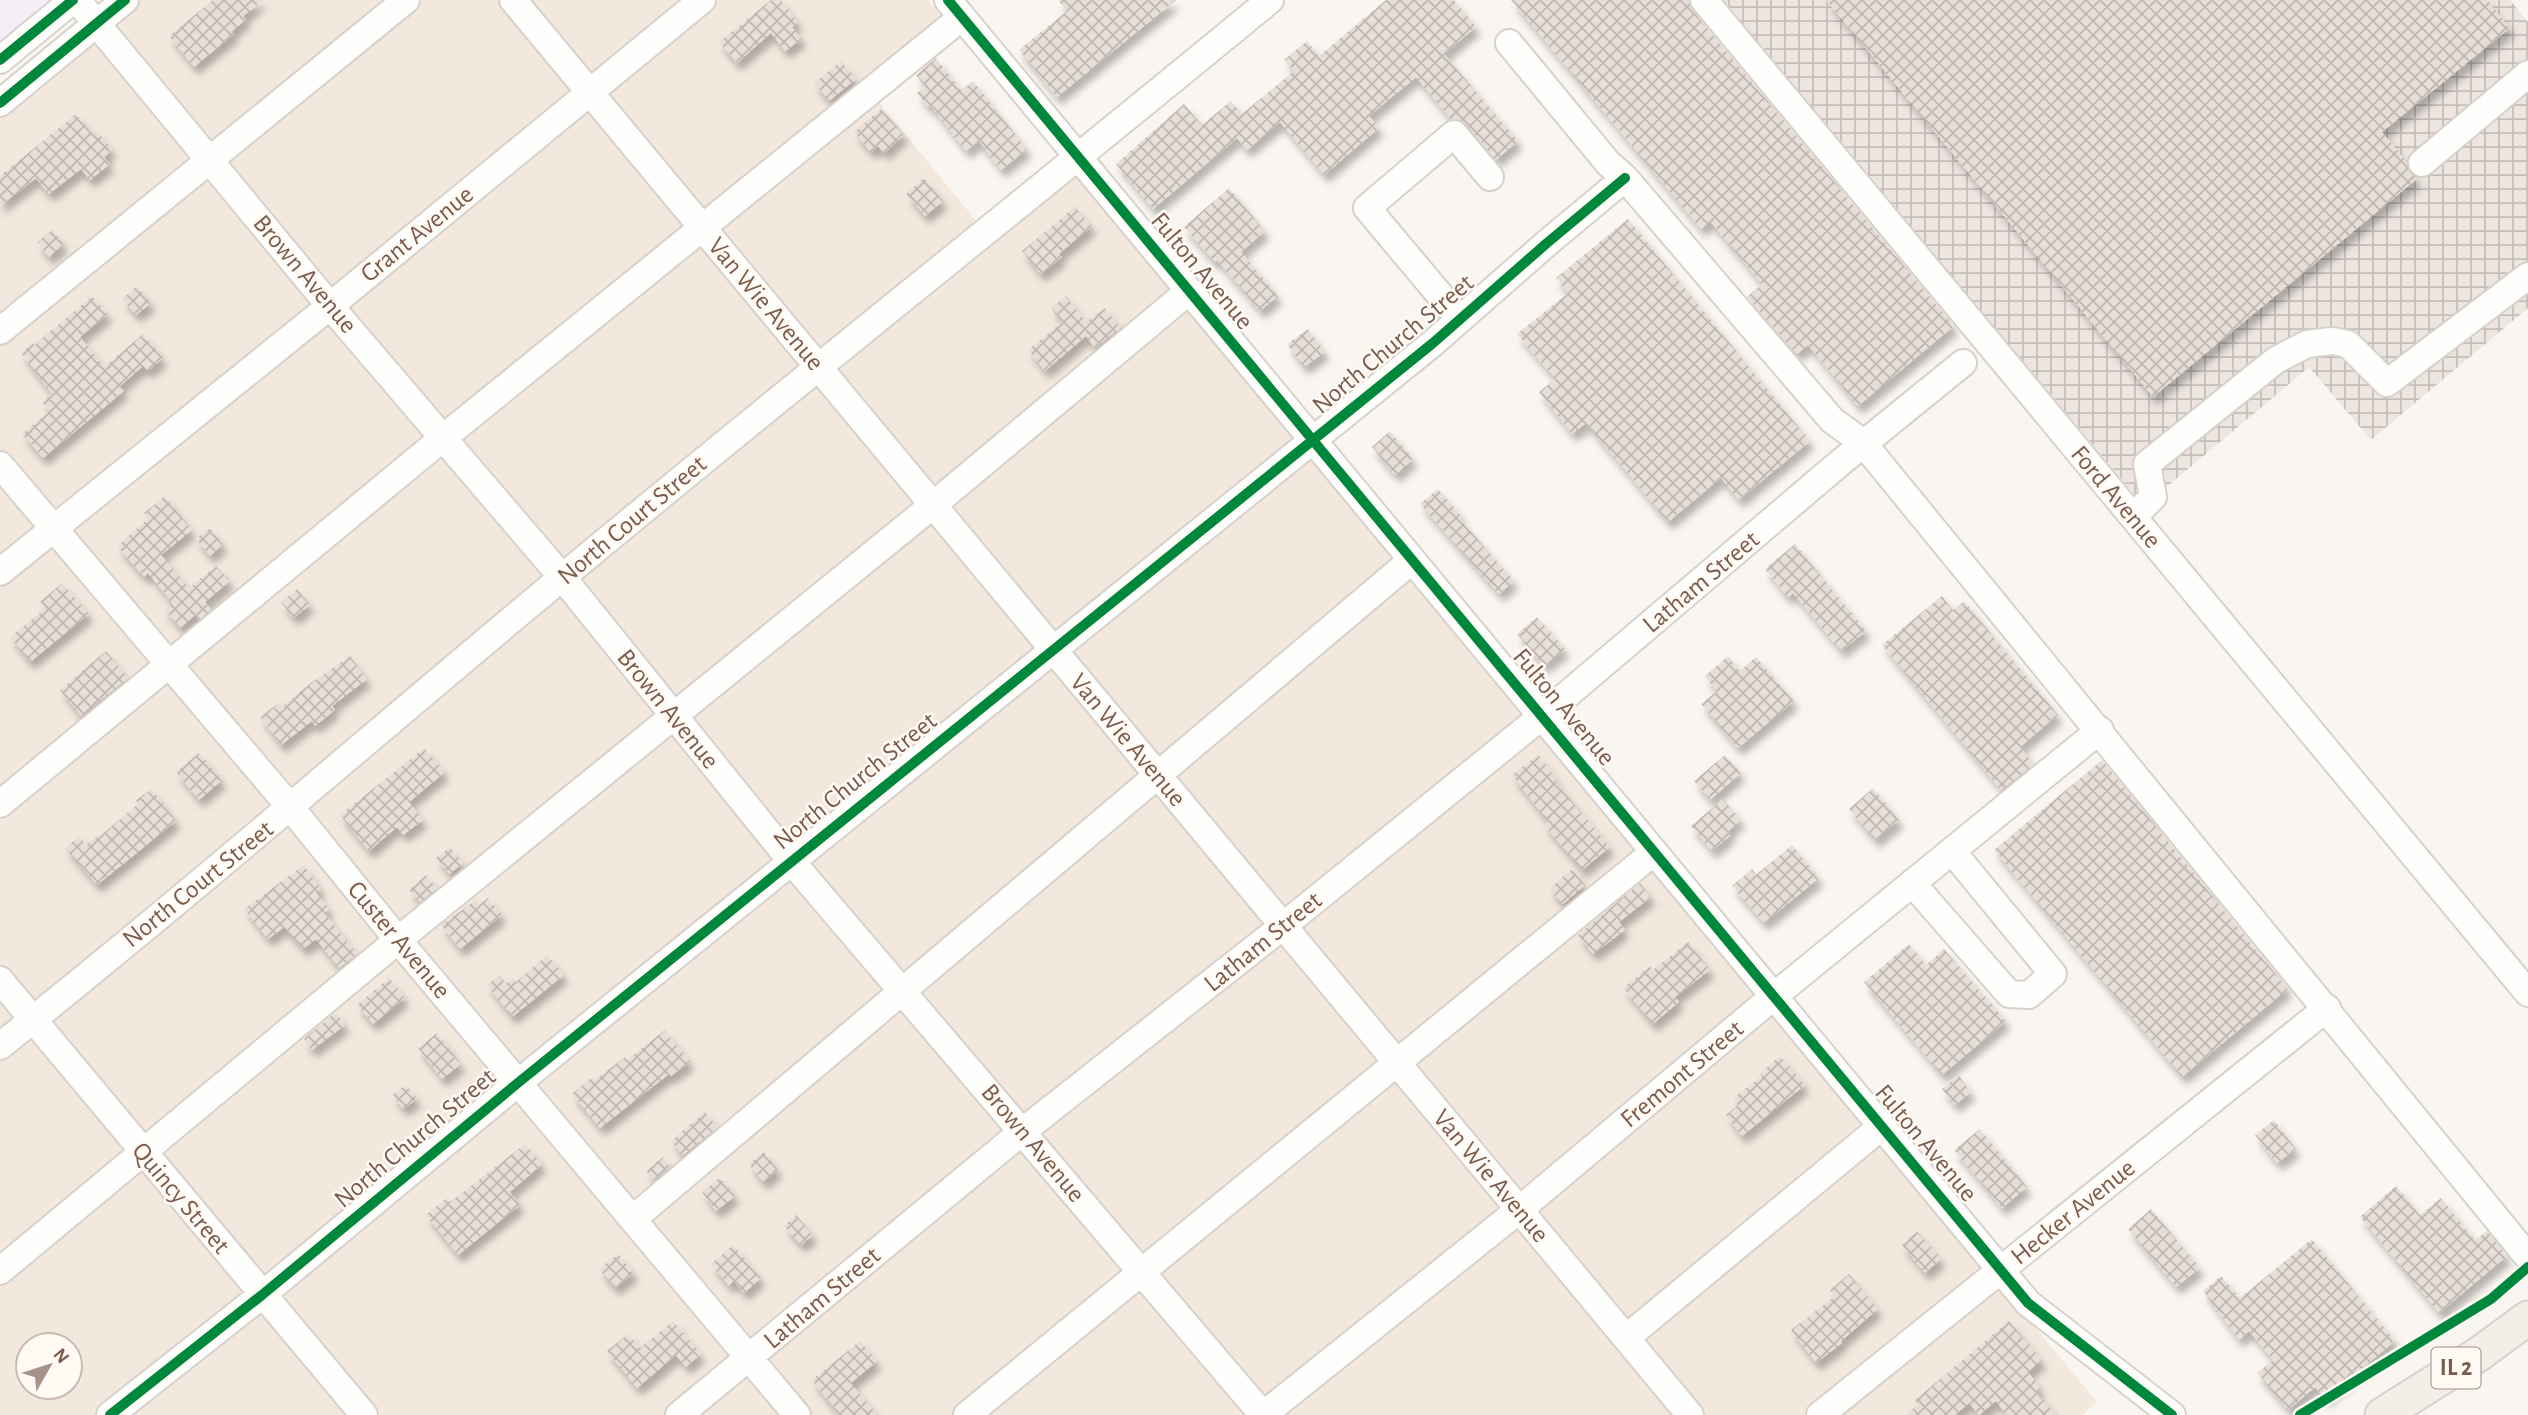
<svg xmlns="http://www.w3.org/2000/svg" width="2528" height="1415" font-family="'Alegreya Sans',sans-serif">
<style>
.residential{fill:#f2e8de;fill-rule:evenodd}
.industrial{fill:url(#industrial-grid)}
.education{fill:#f6eef6}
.building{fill:url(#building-cross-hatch);filter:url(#shadow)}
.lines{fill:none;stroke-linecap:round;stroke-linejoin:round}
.minor-casing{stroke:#d7d1cb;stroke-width:30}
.major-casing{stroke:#dad1cc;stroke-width:37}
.minor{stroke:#fefefd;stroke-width:26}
.major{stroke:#f3eee8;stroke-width:33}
.cycleway-casing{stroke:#fffaf3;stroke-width:15}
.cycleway{stroke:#00873e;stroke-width:10}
.labels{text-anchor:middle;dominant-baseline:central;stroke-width:5;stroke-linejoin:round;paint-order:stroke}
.shield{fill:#fffaf3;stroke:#a28b7f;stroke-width:2}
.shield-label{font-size:24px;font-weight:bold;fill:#7a5c4d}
.street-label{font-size:26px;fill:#7a5c4d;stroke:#fffaf3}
</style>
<defs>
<pattern id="industrial-grid" width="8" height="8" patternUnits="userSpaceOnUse" patternTransform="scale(1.75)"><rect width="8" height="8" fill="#ede5e0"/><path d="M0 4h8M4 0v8" fill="none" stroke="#c5bdb8"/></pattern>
<pattern id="building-cross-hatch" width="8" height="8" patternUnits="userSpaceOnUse" patternTransform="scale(1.75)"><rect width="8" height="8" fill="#e6ded7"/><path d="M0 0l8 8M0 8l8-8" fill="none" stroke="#bfb7b1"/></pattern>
<filter id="shadow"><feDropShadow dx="4.5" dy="8" stdDeviation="3.5" flood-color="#0004"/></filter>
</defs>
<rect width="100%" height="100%" fill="#f9f5f0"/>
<path class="residential" d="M140,0H928L943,18L863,83L991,239L1073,177L1082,182L2097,1402L2082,1415H0V116ZM28,1345H70V1387H28Z"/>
<path class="industrial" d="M1721,0H2510L2528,22V308L2371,440L2309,367L2144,506Z"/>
<path class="education" d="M0,0H54L0,45Z"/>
<path class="building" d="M213,0H263L243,16L246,20L232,31L234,34L194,67L169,36Z
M771,0H781L798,22L792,27L802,39L785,51L771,33L737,63L719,42Z
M1058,0H1176L1057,97L1019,50L1067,11Z
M1386,0H1454L1476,27L1444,54L1518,141L1496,160L1466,124L1460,120L1451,119L1416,77L1369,116L1379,128L1324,175L1280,122L1247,150L1237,138L1153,209L1116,164L1184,104L1202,125L1231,101L1242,114L1294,71L1284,60L1307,41L1319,56Z
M1511,0H1689L1692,10L1954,326L1858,406L1808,345L1797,354L1747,297L1762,284L1710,221L1701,229Z
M1826,0H2487L2510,28L2382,132L2407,162L2410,173L2418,178L2153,397Z
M936,58L961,90L973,81L1027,149L1001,170L979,141L966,151L930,105L928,107L917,93L925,86L916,75Z
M841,61L856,79L829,101L814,83Z
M881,109L904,135L884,153L878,146L871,152L854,132Z
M76,114L92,133L96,130L112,150L104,157L110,164L90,180L81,169L49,194L36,178L0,206V176Z
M924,178L943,201L925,216L906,194Z
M1229,188L1265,231L1241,252L1278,296L1260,311L1217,260L1214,262L1184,227Z
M1075,207L1092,226L1059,254L1062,257L1041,274L1022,251Z
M1628,219L1810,441L1739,500L1721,478L1668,522L1586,423L1572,434L1539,392L1555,379L1517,334L1568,293L1556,278Z
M52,230L64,244L49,257L37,243Z
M137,286L151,303L136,315L122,299Z
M92,296L108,314L80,337L104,367L143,334L163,358L148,371L143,366L120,386L124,391L43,458L22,434L50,411L42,402L52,394L21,353L33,343L34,345Z
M1066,296L1086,322L1105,308L1120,328L1095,348L1086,336L1045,371L1028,350L1062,322L1051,308Z
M1308,329L1325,352L1304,367L1287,344Z
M1390,431L1413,459L1395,475L1372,447Z
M1438,489L1462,517L1460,519L1514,581L1499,594L1420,504Z
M165,496L192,530L161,555L189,588L216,566L230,581L205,602L211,609L199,620L195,615L180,628L164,609L172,602L148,573L144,577L117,546L148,519L144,513Z
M210,528L223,544L210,556L196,539Z
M1795,544L1866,631L1841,651L1793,593L1788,598L1765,569Z
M62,583L89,614L30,662L10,637L46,608L40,602Z
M297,589L310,605L293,618L281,602Z
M1942,596L1953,610L1964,601L2058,715L2020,747L2034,764L2001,790L1882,645Z
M1537,617L1565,649L1544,666L1517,634Z
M106,651L128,678L81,716L60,690Z
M350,656L367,679L332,706L335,710L315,726L312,721L281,745L260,717L280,702L283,706L312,682Z
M1728,656L1740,671L1756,657L1794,701L1738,748L1701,704L1717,691L1705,676Z
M424,748L445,772L409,802L423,820L403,835L397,827L369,851L340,815Z
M199,753L222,780L199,800L176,772Z
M1538,755L1556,779L1554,780L1610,847L1582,870L1544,825L1548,822L1512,775Z
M1725,755L1741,773L1710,800L1694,781Z
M2102,760L2288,989L2182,1077L1994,850Z
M1873,788L1899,820L1875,840L1849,809Z
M152,789L176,821L97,885L65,848L79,836L86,845L97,836L98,838L138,804L136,800Z
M1723,799L1741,820L1728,831L1731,835L1712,851L1691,826Z
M1792,845L1819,878L1764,923L1732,886L1752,869L1756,875Z
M450,847L463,863L449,874L436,858Z
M304,865L321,889L316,893L329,909L325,913L357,954L339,968L316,939L303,949L284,927L268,939L244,909Z
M1572,869L1585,885L1563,904L1549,889Z
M426,875L437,888L420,902L409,890Z
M1640,883L1651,897L1619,922L1625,930L1593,954L1578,935Z
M488,898L502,915L460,949L441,925L476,900L480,904Z
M1688,942L1710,970L1675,997L1679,1002L1653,1024L1623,988L1650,966L1653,970Z
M1909,944L1926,965L1944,949L2006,1021L1942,1075L1864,982Z
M547,955L564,975L512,1017L487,985L499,975L506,984L513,978L516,982Z
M389,978L405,998L373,1024L357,1005Z
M336,1012L345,1025L312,1050L304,1039Z
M665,1030L690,1062L671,1076L669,1074L600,1128L572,1094L592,1077L595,1080L625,1057L627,1060Z
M437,1033L461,1064L442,1079L418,1048Z
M1780,1056L1805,1085L1742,1136L1726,1115L1738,1105L1733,1098L1762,1076L1760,1073Z
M1959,1076L1971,1092L1955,1105L1942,1089Z
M406,1085L417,1099L403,1109L392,1095Z
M705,1112L718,1127L683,1155L671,1141Z
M2274,1120L2296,1149L2277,1163L2255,1135Z
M1980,1129L2027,1187L2002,1208L1954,1150Z
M525,1144L542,1164L510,1192L520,1205L458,1255L426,1215L447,1198L450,1202Z
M764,1152L778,1170L763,1182L749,1164Z
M663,1157L670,1167L654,1180L646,1171Z
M720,1177L735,1196L716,1211L702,1192Z
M2396,1186L2420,1215L2441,1198L2475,1240L2487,1231L2507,1256L2439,1313L2360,1217Z
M2151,1209L2200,1268L2176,1287L2128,1229Z
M796,1215L813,1235L801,1245L784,1226Z
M1917,1231L1941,1259L1925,1273L1902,1245Z
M2312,1239L2395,1341L2325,1399L2315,1387L2288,1410L2257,1373L2273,1360L2249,1331L2239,1340L2203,1291L2221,1276L2240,1298Z
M733,1245L761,1278L744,1293L734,1281L729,1286L711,1264Z
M618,1254L634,1273L615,1288L599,1269Z
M1849,1274L1878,1309L1841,1341L1842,1343L1816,1363L1791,1330L1835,1296L1830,1290Z
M673,1321L701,1354L686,1367L676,1355L637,1388L607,1351L628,1334L640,1348Z
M2009,1321L2042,1360L2028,1372L2040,1387L2036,1391L2056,1415H2007L1996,1401L1979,1415L1969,1403L1955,1415H1906L1918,1404L1915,1400Z
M860,1341L877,1361L851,1383L877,1415H839L812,1380Z"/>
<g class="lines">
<g class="minor-casing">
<path id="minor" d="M77,0L330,306L562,577L792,862L1263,1415
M513,0L1690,1415
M948,0L2028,1303L2172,1415
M1704,0L2528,993
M1509,43L1608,163L1625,178L1832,420L1863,443L2528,1257
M0,60L73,0
M0,103L125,0
M2422,163L2528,74
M1460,319L1367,208L1454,134L1490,177
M0,331L406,0
M0,465L291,808L398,940L797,1415
M2133,517L2153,497L2147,464L2276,360L2307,344L2332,341L2348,344L2387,383L2528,276
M0,572L330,306L702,0
M0,804L443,438L962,17
M1912,883L2009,994L2029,995L2053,974L1952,851
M0,980L364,1415
M0,1046C192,893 376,732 565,575C798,381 1036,193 1270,0
M634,1218L1412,560
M0,1271L398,940L933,505L1189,291
M1626,1338L1882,1126
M110,1415L262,1295L519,1082L1433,343L1547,243L1625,178
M679,1415L1023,1131L1283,926L1542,716L1841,462L1963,363
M967,1415L1654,852
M1263,1415L1519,1210L1774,996L2100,730
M1820,1415L2327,1008"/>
</g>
<g class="major-casing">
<path id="major" d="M2382,1415L2479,1354L2528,1318"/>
</g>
<use href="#minor" class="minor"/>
<use href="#major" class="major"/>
<g class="cycleway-casing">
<path id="cycleway" d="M948,0L2028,1303L2172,1415
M0,60L73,0
M0,103L125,0
M110,1415L262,1295L519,1082L1433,343L1547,243L1625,178
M2300,1415L2491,1299L2528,1267"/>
</g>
<use href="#cycleway" class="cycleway"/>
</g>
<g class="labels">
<rect class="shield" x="2431.5" y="1347.5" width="49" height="41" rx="5"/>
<g class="shield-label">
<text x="2456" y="1368">IL 2</text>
</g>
<g class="street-label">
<text transform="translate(417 234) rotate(-39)">Grant Avenue</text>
<text transform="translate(1202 271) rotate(50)">Fulton Avenue</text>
<text transform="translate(305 274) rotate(50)">Brown Avenue</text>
<text transform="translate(766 304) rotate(50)">Van Wie Avenue</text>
<text transform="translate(1393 344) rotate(-40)">North Church Street</text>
<text transform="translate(2116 497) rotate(50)">Ford Avenue</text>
<text transform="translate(632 520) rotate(-40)">North Court Street</text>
<text transform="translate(1701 582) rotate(-40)">Latham Street</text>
<text transform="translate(1564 707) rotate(50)">Fulton Avenue</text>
<text transform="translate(668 709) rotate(51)">Brown Avenue</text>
<text transform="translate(1128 740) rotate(50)">Van Wie Avenue</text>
<text transform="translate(855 781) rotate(-39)">North Church Street</text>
<text transform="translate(198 884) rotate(-39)">North Court Street</text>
<text transform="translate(399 940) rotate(50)">Custer Avenue</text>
<text transform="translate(1263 942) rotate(-39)">Latham Street</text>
<text transform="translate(1682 1074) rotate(-40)">Fremont Street</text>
<text transform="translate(415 1138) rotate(-40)">North Church Street</text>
<text transform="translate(1033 1143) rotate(50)">Brown Avenue</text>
<text transform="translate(1926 1143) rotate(50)">Fulton Avenue</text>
<text transform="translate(1491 1176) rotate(50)">Van Wie Avenue</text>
<text transform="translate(181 1198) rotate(50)">Quincy Street</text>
<text transform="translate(2073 1212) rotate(-39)">Hecker Avenue</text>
<text transform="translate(822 1298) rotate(-40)">Latham Street</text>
</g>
</g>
<g transform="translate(49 1366) rotate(51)"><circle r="33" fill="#fffaf3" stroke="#cabbb1" stroke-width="2"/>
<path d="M0-5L12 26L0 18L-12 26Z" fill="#a69286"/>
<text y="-10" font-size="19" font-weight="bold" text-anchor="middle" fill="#7a5c4d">N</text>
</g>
</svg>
